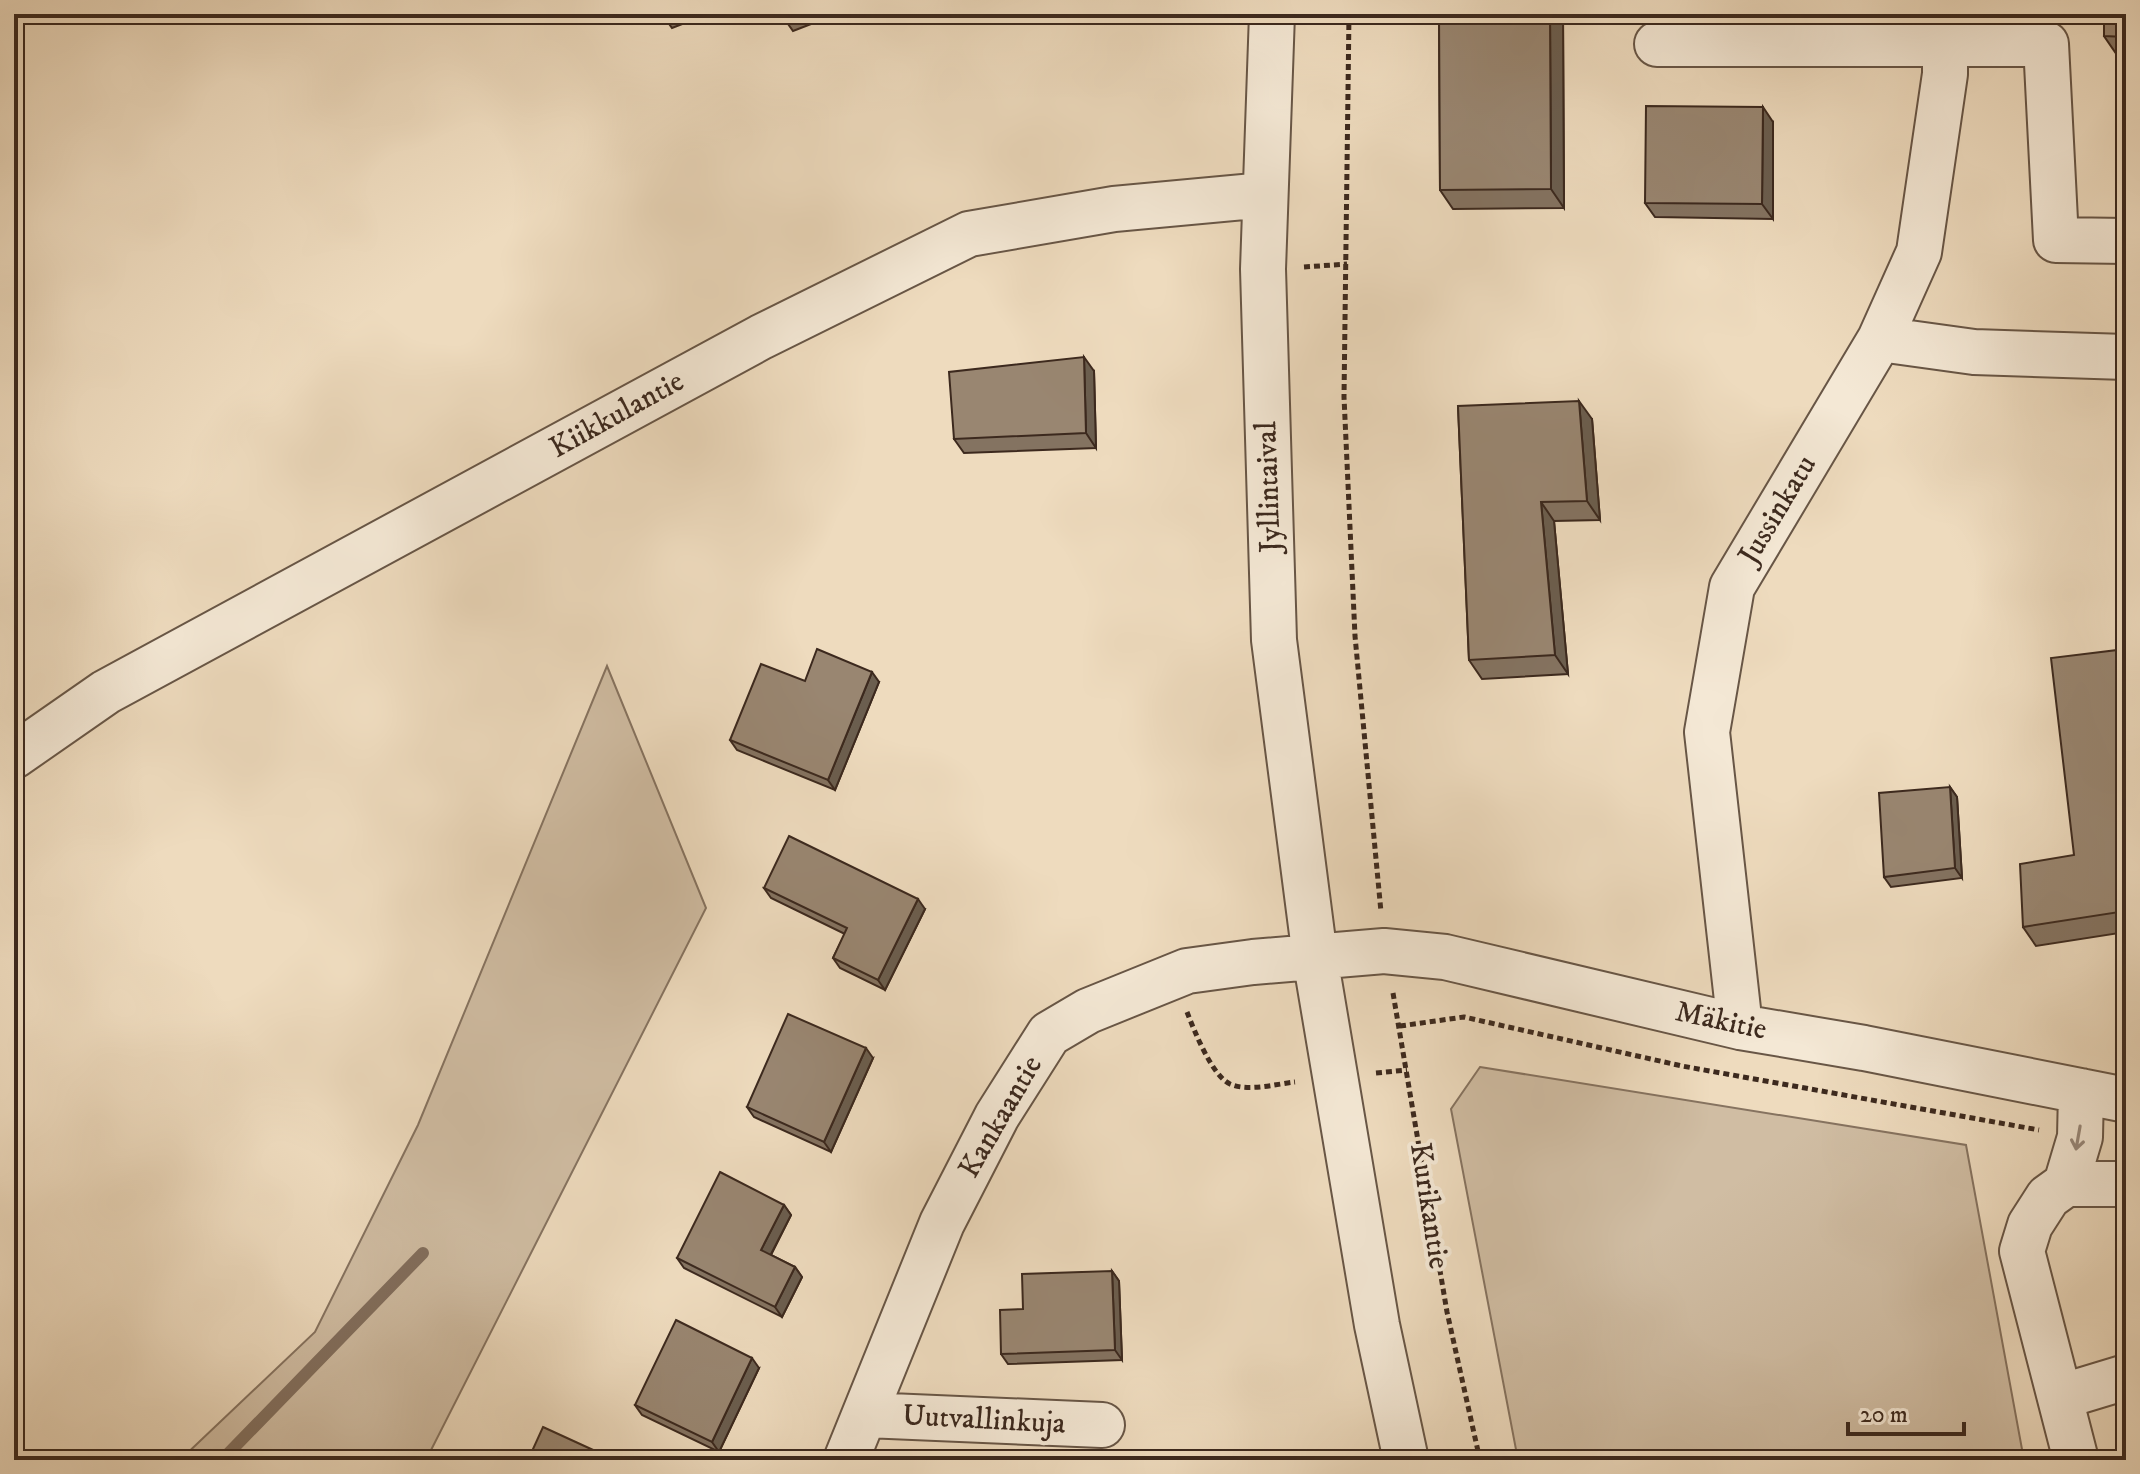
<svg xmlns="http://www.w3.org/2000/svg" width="2140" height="1474" font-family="'IM FELL DW Pica',serif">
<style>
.green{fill:#d0bda3;stroke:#867360;stroke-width:2}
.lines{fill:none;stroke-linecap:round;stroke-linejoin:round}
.stream{stroke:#826f5e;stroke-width:12}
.minor-casing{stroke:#685646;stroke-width:48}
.path{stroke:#3c291e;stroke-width:5;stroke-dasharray:6 4;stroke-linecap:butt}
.minor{stroke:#f4e8d5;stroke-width:44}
.wall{fill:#847361;stroke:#3c291e;stroke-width:2}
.shaded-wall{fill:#6b5e4f;stroke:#3c291e;stroke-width:2}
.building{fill:#998671;stroke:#3c291e;stroke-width:2}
.oneway{stroke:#98887a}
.labels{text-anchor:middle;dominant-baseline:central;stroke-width:8;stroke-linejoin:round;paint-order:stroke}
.street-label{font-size:30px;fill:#3c291e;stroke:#f4e8d5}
</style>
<rect width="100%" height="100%" fill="#eedbbe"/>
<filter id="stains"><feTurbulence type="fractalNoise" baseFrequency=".0025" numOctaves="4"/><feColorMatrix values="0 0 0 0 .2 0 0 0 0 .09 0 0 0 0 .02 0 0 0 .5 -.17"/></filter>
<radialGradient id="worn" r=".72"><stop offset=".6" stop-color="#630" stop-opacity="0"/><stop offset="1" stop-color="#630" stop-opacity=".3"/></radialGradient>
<path class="green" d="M607,666L706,908L426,1460H180L315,1332L418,1125Z
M1480,1067L1966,1145L2024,1460H1518L1451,1109Z"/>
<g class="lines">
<path class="stream" d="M222,1460L423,1253"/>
<g class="minor-casing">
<path id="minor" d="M1272,14L1263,269L1274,640L1315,957L1377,1325L1406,1460
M1657,44H2046L2056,240L2126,241
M1880,339L1974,352L2126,357
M14,756L106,692L761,337L969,234L1114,209L1265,195
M1740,1027L1707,732L1732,587L1880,339L1919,252L1945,74V14
M2066,1184H2126
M2060,1397L2126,1377
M866,1415L1102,1425
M846,1460L942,1223L997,1116L1049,1034L1088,1011L1187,971L1253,962L1384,951L1445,957L1740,1027L1864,1048L2126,1100
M2076,1460L2022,1251L2030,1225L2048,1197L2066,1184L2080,1137L2081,1091"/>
</g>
<path class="path" d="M1349,14L1344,397L1355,636L1381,912
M1304,267L1347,264
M1393,993L1447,1312L1480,1460
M1187,1012C1194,1030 1212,1076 1230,1084C1248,1092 1276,1084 1295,1082
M1400,1026L1464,1017L1682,1066L2039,1130
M1376,1073L1407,1070"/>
<use href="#minor" class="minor"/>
</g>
<path class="wall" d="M662,14H708L672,28Z
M781,14H837L793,31Z
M1439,14L1563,15L1564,208L1453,209L1440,190Z
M2126,14V55H2117L2104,36Z
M1773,122V219L1655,217L1645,203Z
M1094,371L1096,448L964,453L954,439Z
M1458,406L1592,419L1600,520L1554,521L1568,674L1482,679L1469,660Z
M2126,649V932L2036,946L2023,927L2074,855Z
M805,681L879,682L835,790L737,750L730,740Z
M1950,787L1957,797L1962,878L1891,887L1884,877Z
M764,888L925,909L885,990L840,968L833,958L845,934L771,898Z
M873,1058L831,1152L754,1117L747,1107Z
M784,1205L791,1215L771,1255L795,1267L802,1277L782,1317L684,1268L677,1258Z
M1112,1271L1119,1281L1122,1360L1008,1364L1001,1354L1023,1309Z
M759,1368L719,1452L642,1415L635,1405Z"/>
<path class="shaded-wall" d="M1550,14L1563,15L1564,208L1551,189Z
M1763,107L1773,122V219L1762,204Z
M1084,357L1094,371L1096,448L1086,433Z
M1579,401L1592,419L1600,520L1587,501Z
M1541,502L1554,521L1568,674L1555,655Z
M872,672L879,682L835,790L828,780Z
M1950,787L1957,797L1962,878L1955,868Z
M918,899L925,909L885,990L878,980Z
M866,1048L873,1058L831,1152L824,1142Z
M784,1205L791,1215L768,1260L761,1250Z
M795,1267L802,1277L782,1317L775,1307Z
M1112,1271L1119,1281L1122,1360L1115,1350Z
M752,1358L759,1368L719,1452L712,1442Z"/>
<path class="building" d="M1439,14H1550L1551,189L1440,190Z
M2104,14H2126V37L2104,36Z
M1646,106L1763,107L1762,204L1645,203Z
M1084,357L1086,433L954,439L949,372Z
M1579,401L1587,501L1541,502L1555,655L1469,660L1458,406Z
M817,649L872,672L828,780L730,740L761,664L805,681Z
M2126,649V911L2023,927L2020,864L2074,855L2051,658Z
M1950,787L1955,868L1884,877L1879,793Z
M789,836L918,899L878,980L833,958L847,928L764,888Z
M788,1014L866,1048L824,1142L747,1107Z
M720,1172L784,1205L761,1250L795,1267L775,1307L677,1258Z
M1112,1271L1115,1350L1001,1354L1000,1310L1023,1309L1022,1274Z
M676,1320L752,1358L712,1442L635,1405Z
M2126,1407V1434L2120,1408Z
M543,1427L615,1460H528Z"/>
<defs><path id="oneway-shaft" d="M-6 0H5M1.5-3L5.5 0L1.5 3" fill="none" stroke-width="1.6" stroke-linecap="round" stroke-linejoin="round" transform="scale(2)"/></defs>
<use class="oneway" href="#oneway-shaft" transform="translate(2078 1138) rotate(100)"/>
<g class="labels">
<g class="street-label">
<text transform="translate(617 415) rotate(-29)">Kiikkulantie</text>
<text transform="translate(1269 487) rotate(-92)">Jyllintaival</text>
<text transform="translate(1778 510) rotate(-59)">Jussinkatu</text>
<text transform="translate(1721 1021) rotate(12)">Mäkitie</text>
<text transform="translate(1001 1117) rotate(-60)">Kankaantie</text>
<text transform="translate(1429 1206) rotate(81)">Kurikantie</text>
<text transform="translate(984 1420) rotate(3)">Uutvallinkuja</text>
</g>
</g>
<rect width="2140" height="1474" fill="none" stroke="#eedbbe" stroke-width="48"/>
<rect x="16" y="16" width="2108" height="1442" fill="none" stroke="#3c291e" stroke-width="4"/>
<rect x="24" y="24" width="2092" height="1426" fill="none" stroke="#3c291e" stroke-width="2"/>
<path d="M1848 1422v12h116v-12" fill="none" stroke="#3c291e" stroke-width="4"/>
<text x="1860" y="1422" font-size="24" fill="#3c291e" stroke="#f4e8d5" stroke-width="6" paint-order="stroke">20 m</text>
<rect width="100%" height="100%" filter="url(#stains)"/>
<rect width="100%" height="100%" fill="url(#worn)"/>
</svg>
